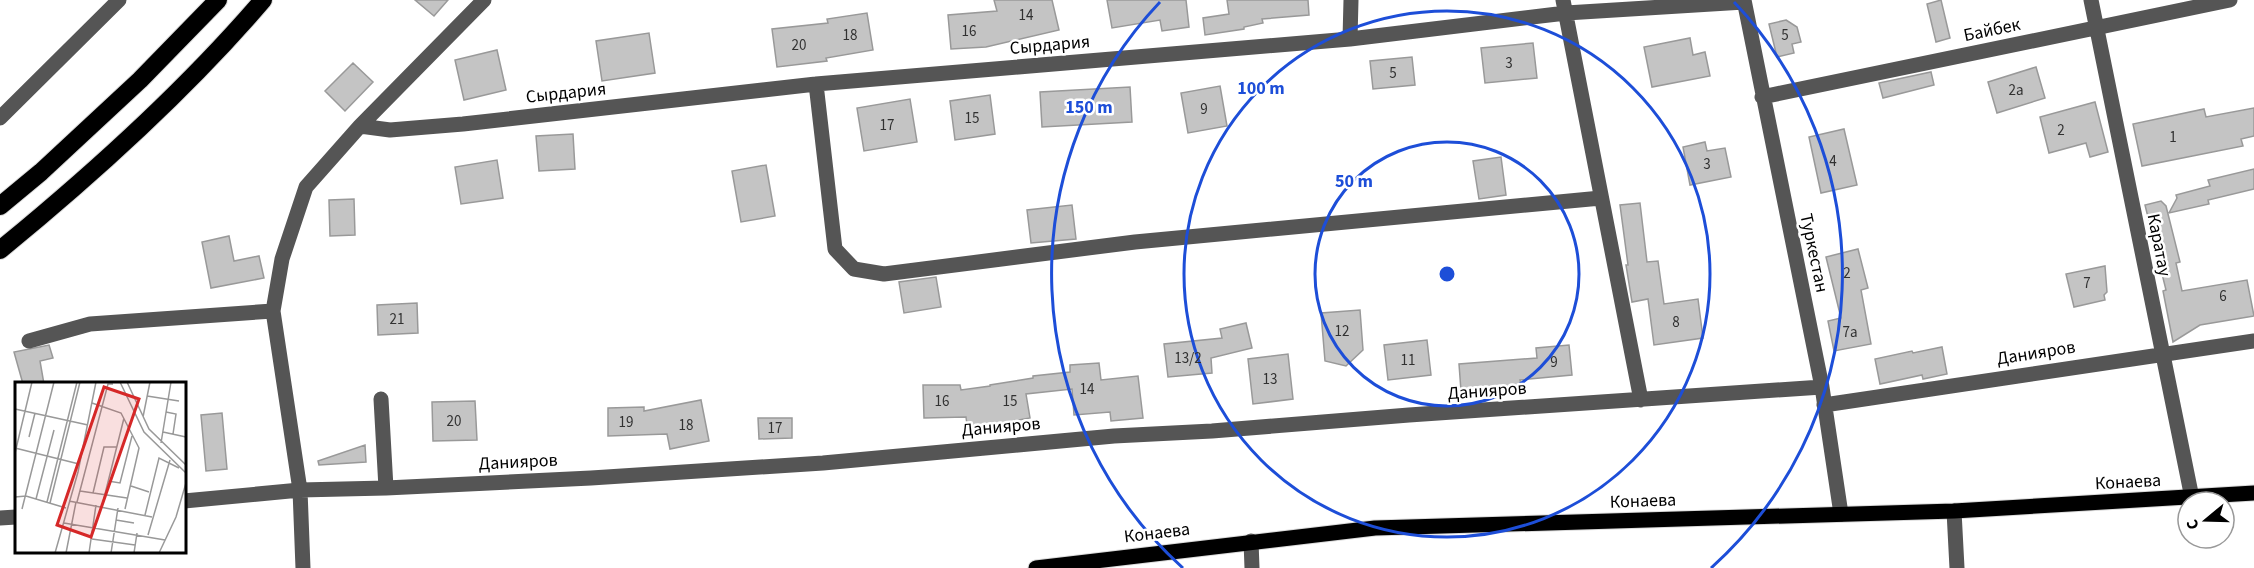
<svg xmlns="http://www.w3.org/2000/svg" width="2254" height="568" font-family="'Source Sans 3',sans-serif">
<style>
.building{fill:#c4c4c4;stroke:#999;stroke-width:1.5}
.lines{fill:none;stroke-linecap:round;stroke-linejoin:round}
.major-casing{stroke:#dbdbdb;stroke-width:17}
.highway-casing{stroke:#dbdbdb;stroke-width:20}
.minor{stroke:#555;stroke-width:15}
.major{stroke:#000;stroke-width:15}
.highway{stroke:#000;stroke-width:18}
.ring{fill:none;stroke:#1d4ed8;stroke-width:3}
.labels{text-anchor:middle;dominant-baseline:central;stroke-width:5;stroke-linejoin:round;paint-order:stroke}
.number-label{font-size:15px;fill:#313131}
.street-label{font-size:18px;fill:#000;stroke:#fff}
.inset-road{fill:none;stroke:#999;stroke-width:1.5}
.view{fill:#d62828;fill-opacity:0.15;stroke:#d62828;stroke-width:3}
.inset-edge{fill:none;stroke:#000;stroke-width:3}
.centre{fill:#1d4ed8;stroke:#fff;stroke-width:3}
.ring-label{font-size:18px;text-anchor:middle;font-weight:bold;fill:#1d4ed8;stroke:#fff;stroke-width:5;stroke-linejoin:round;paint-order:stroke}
</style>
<rect width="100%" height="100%" fill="#fff"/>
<path class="building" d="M415,0H448L434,16Z
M994,0H1052L1059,30L986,47L951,49L948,15L997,11Z
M1107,0H1186L1189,27L1162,31L1160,20L1112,28Z
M1227,0H1308L1309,15L1262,19L1263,23L1244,27V29L1205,35L1203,18L1229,14Z
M1941,0L1950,38L1936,42L1927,4Z
M867,13L873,50L826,58L827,61L777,67L772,29L828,23L827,19Z
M1786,20L1797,27L1801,42L1792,44L1794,53L1777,57L1769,24Z
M649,33L655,73L602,81L596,41Z
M1690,38L1693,55L1705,52L1710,76L1652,87L1644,47Z
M1533,43L1537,78L1485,83L1481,48Z
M497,50L506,90L464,100L455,60Z
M1412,57L1415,85L1373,89L1370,61Z
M353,63L373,82L345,111L325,91Z
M2036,67L2045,98L1997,113L1988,82Z
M1931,72L1934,85L1883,98L1879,83Z
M1220,86L1227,126L1188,133L1181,93Z
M1130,87L1132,122L1042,127L1040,92Z
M990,95L995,134L955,140L950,101Z
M910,99L917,142L864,151L857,108Z
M2095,102L2108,152L2090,157L2086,143L2049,153L2040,117Z
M2254,108V136L2241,139L2243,146L2142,166L2133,124L2204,109L2206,117Z
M1844,129L1857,185L1821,193L1809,137Z
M573,134L575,169L539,171L536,136Z
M1705,142L1707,151L1725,148L1731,177L1690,185L1683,147Z
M1501,157L1506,195L1479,199L1473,161Z
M497,160L503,198L461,204L455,167Z
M766,165L775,216L741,222L732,171Z
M2254,169V189L2208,200L2209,204L2169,213L2177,198L2176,195L2210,186L2208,180Z
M354,199L355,235L330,236L329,200Z
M2161,201L2166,206L2180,262L2176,263L2182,291L2247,280L2254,316L2200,325L2173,342L2163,291L2166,290L2145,205Z
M1640,203L1647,262L1658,261L1664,304L1698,299L1703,338L1654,345L1648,299L1632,302L1626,265H1628L1620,205Z
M1072,205L1076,239L1031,243L1027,210Z
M229,236L234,261L259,256L264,278L211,288L202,242Z
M1858,249L1868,288L1861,290L1871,344L1834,351L1828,321L1841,318L1826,257Z
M2105,266L2107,292L2104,295L2105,300L2074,307L2066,274Z
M936,277L941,307L904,313L899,282Z
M417,303L418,333L378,335L377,305Z
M1360,310L1363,350L1346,366L1325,361L1321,313Z
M1246,323L1252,348L1211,358L1212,373L1168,377L1164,344L1222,338L1220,329Z
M1427,340L1431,375L1388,380L1384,345Z
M49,345L53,358L40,361L44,384H23L14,352Z
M1569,345L1572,375L1520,380L1521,386L1461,391L1459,364L1537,358L1536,348Z
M1942,347L1947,374L1923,379L1922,375L1880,384L1875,359L1912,351L1913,353Z
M1288,354L1293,399L1253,404L1248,359Z
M1099,363L1101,380L1138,376L1143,418L1111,421L1110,412L1074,415L1072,389L1026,394L1030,418L990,425L991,431L968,433L966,417L924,418L923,385H960L961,390L990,386V385L1033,378V376L1070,372V365Z
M701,400L709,441L670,449L667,434L608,436V408L644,407V411Z
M475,401L477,440L433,441L432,402Z
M222,413L227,469L206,471L201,415Z
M758,418H792V438L759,439Z
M365,445L366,462L319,465L318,461Z"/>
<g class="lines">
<g class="major-casing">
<path id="major" d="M1036,568L1375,528L1954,511L2254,493"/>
</g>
<g class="highway-casing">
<path id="highway" d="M0,206L41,172L140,80L218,0
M0,250C93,174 185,91 263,0"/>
</g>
<path class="minor" d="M1563,0L1641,400
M1744,0L1822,387L1841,514
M2091,0L2192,498
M1350,39L1351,0
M816,84L835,249L854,269L884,274L1135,242L1601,198
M1762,97L2230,0
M0,118L119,0
M360,126L390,130L463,124L816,84L1350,39L1566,13L1744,2
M29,341L90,324L273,311
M381,399L386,488
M1824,405L2254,341
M184,501L300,490L386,488L591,478L823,463L1114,436L1212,431L1409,415L1822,387
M1954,511L1957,568
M0,518L16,517
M1251,541L1252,568
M303,568L300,490L273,311L282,259L306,187L360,126L484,0"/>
<use href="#major" class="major"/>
<use href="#highway" class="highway"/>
</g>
<g class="ring">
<circle cx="1447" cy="274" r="132"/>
<circle cx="1447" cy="274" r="263"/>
<path d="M1183 568A395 395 0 0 1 1160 2M1734 2A395 395 0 0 1 1711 568"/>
</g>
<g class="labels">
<g class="number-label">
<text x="1026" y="15">14</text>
<text x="969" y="31">16</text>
<text x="850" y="35">18</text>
<text x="1785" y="35">5</text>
<text x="799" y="45">20</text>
<text x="1509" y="63">3</text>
<text x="1393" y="73">5</text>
<text x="2016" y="90">2а</text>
<text x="1204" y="109">9</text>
<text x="972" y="118">15</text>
<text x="887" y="125">17</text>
<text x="2061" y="130">2</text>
<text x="2173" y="137">1</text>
<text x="1833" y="161">4</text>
<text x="1707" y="164">3</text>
<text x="1847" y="273">2</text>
<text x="2087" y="283">7</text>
<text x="2223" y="296">6</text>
<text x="397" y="319">21</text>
<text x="1676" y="322">8</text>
<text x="1342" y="331">12</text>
<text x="1850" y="332">7а</text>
<text x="1188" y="358">13/2</text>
<text x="1408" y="360">11</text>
<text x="1554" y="362">9</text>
<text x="1270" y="379">13</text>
<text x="1087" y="389">14</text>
<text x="942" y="401">16</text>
<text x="1010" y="401">15</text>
<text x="454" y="421">20</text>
<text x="626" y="422">19</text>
<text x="686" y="425">18</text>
<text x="775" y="428">17</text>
</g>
<g class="street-label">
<text transform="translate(1992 30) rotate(-12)">Байбек</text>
<text transform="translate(1050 45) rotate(-5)">Сырдария</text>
<text transform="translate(566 93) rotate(-6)">Сырдария</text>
<text transform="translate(2159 245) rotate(79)">Каратау</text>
<text transform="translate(1814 253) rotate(78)">Туркестан</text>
<text transform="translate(2036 353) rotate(-9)">Данияров</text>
<text transform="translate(1487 391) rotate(-4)">Данияров</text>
<text transform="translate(1001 427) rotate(-5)">Данияров</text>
<text transform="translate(518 462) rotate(-3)">Данияров</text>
<text transform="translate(2128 482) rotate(-3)">Конаева</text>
<text transform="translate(1643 501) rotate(-2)">Конаева</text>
<text transform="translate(1157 533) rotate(-7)">Конаева</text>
</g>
</g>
<g transform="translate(15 382)">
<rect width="171" height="171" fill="#fff"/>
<path class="inset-road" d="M105,0L129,50L171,91M112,0L134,47L171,83M132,14L164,19M77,21L106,31L124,66L110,127M0,27L73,43M151,30L161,32L158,52M128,35L135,0M148,50L171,55M14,55L20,31M146,61L156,0M0,66L64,82M0,71L17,0M93,99L105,101L117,54M116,104L134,110M65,109L112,116M78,111L89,65H102M0,115L11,114L51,126M21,117L39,48M54,119L137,135M32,120L62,0M62,120L93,2H98M35,121L65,0M87,124L109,36M7,127L39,0M130,133L144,76L164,86M101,138L119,141M49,141L150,158M133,153L155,78M77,157L120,163M40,171L63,90L81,0M51,171L61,120M74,171L81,123M96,171L103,126M119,171L122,151M144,171L161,135L171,101"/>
<path class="view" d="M89,5L124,17L76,155L42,143Z"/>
<rect width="171" height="171" class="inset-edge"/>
</g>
<circle cx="1447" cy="274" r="9" class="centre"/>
<g class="ring-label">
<text x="1261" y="94">100 m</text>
<text x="1089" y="113">150 m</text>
<text x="1354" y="187">50 m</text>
</g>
<g transform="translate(2206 520) rotate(251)"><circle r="28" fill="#ffffff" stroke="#999999" stroke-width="1.5"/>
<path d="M0-4.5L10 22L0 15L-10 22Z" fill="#000000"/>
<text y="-9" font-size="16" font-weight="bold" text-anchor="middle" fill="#000000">С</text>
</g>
</svg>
